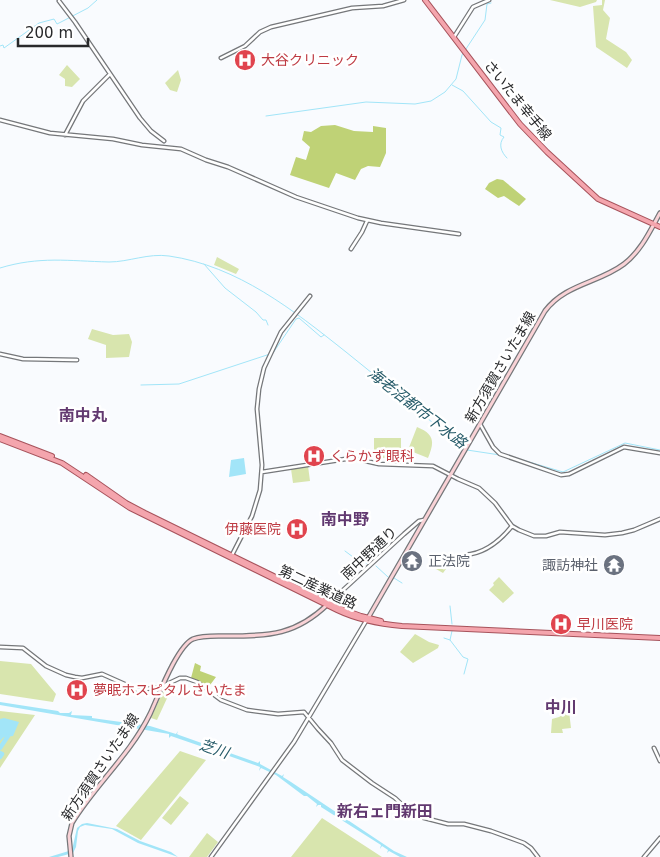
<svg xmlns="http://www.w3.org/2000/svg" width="660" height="857" font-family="'DejaVu Sans','Noto Sans JP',sans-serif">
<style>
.green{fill:#d8e5ae}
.forest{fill:#bfd276}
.water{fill:#a2e5f8}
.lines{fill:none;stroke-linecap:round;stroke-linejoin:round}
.stream{stroke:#a2e5f8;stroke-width:1}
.river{stroke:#a2e5f8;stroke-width:4.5}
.tertiary-casing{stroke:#75777a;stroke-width:5}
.secondary-casing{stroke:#75777a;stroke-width:5.5}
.primary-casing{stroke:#a7535c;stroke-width:6}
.tertiary{stroke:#fff;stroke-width:2.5}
.secondary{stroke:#f9d2d6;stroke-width:3}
.primary{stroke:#f4a5ad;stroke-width:4}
.labels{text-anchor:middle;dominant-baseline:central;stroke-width:5;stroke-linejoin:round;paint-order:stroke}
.health-label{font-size:14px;fill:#be3a42;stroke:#fff;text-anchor:start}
.street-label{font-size:14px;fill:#28292b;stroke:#fff}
.worship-label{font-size:14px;fill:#5b616d;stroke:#fff;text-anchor:start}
.water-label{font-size:15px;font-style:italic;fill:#265b69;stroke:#fff}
.quarter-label{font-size:16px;font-weight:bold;fill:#623970;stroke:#fff}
</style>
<rect width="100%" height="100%" fill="#f9fbfe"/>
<path class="green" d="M550,0H597L596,2L580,7Z
M602,0H605L603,10L610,18L606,39L626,52L632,60L627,68L596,47L593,6L602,5Z
M67,65L80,79L72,87L65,86V79L59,75Z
M178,70L181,80L177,92L170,90L165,83Z
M217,257L239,269L236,274L214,265Z
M92,329L113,335L129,334L132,342L129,357L106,358V345L88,339Z
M417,427C434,434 435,441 428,458L408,450Z
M374,438H401V458H374Z
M308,466L310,481L293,483L291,469Z
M436,555L447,562L443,567L446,569L443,573L429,565Z
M499,577L514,593L503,603L489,590L494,585L493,583Z
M415,634L429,642L439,645L438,648L413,663L400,652Z
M0,661L31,664L56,694L53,702L0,694Z
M163,691L169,694L157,720L151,718Z
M0,711L35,715L0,768Z
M569,711L571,728L562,729L563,733H551L552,719L559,717Z
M180,751L206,760L141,840L116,826Z
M180,796L189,803L171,825L162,818Z
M322,818L382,857H291Z
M207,833L218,842L207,857H189Z"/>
<path class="forest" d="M335,125L354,131L373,132V126L386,128V153L380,167L368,166L361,169L355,180L336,173L329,188L290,175L296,157L306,160L310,147L302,140L304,131L311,132L321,126Z
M497,179L503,180L526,199L519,206L504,196L498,198L485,189L489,183Z
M195,663L201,666L200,671L216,677L207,689L191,678Z"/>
<path class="water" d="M244,458L246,474L229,477L231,460Z
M0,702L58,711L60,713H69L72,711L71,715L92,716V718L150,726L176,734L178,731L177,734L179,735L258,763L260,761V764L282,776L284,774L283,777L291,782L394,851L407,857H400L389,851L387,853L388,850L382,846L380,849L381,845L321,807V805H318L316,807L317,804L307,796H304L276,775L261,768L259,771L260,767L204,747L202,750L203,747L171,736L169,738V734L0,705Z
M4,718L19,722L13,736L4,737L0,741V719Z
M87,823L117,829L140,841L171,852L178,857L138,843L112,829L85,825L80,827L78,831L76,847L73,853L58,857H49L72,850L77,828L82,824Z"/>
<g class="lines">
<path class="stream" d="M0,46L3,45L4,48L39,23L54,19L57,24L61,22L88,8L97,0
M452,85L463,91L491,122L501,128L500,135L504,137C498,144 501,152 507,158
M266,116L366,102L415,104L431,101L445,92L456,79L462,55L485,20L487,4L491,3
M204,264L225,288L256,312L263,320H266L268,325
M0,268C39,256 69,261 109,262C129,262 148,253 169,256C238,266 293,310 346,352C386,384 424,416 464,448
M141,385L179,384L273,353L296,319L299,318L321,337L324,335
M467,450L500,455
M512,457L563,472L625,443L660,450
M345,551L353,557L354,556L368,564
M376,566L388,577
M394,578L402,583
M450,606L452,624
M452,631L450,640L463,657L468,659L464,674
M444,638L450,640"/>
<path class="river" d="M0,748L8,736
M0,753L2,754L0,757"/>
<g class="tertiary-casing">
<path id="tertiary" d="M59,1L75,22L140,118L151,131L164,141
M454,37L473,7L489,0
M221,58L245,46L260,32L271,27L352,8L383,6L404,0
M0,120L50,133L113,139L142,145L181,149L206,160L228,167L296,197L358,218L381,223L459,234
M65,135L83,101L110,74
M351,249L362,232L367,221
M0,354L23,359L77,360
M480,424L493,447L500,454L561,475L569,474L624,447L660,453
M262,472L352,458L379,464L433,466L458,479L479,488L495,503L512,526L519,530L534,536H546L560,532L605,535L622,533L634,530L660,519
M232,555L252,516L260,490L262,465L257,409L259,389L264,368L281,332L310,296
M464,555C485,554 500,541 512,526
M329,603L404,534L419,521L424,520
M0,647L23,648L46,666L66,675L75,677L82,678L102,674L138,690L161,687L180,678H186L197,682L221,700L247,710L278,714L304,712L318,729L331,743L342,760L372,783L395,798L413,815L448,824H464L491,831L524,843L531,848L538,857
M654,748L660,761
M211,857L294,742L366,621
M644,857L660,838"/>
</g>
<g class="secondary-casing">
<path id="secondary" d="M368,618L545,311C565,284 599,283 624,264C641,251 650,231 660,213
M71,857L69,836L72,823C95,785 130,755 150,714C158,697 177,646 193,639C203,635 216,636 227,636C270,636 296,635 328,604"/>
</g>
<g class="primary-casing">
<path id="primary" d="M425,0L520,124L547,152L598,199L660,227
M0,436L52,456
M0,439L62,463L130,508L337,610C358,620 379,624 402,626L660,638
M86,475L126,503L145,513L339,608L361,616L381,621"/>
</g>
<use href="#tertiary" class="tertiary"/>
<use href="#secondary" class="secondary"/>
<use href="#primary" class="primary"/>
</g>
<defs>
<g id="hospital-disc" transform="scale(1.125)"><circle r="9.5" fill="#e0444e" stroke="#fff"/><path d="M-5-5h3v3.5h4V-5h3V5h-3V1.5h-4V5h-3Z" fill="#fff"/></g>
<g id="temple-disc" transform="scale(1.125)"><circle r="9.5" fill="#6b7280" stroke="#fff"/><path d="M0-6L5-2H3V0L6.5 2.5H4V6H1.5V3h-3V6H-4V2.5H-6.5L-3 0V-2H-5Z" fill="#fff"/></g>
</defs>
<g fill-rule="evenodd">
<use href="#hospital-disc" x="245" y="60"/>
<use href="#hospital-disc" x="314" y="456"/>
<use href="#hospital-disc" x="297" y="529"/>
<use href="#temple-disc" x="412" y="561"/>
<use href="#temple-disc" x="614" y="565"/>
<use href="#hospital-disc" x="561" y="624"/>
<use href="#hospital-disc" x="77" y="690"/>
</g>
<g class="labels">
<g class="health-label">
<text x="261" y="60">大谷クリニック</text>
<text x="330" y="456">くらかず眼科</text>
<text x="281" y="529" text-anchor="end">伊藤医院</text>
<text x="577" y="624">早川医院</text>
<text x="93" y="690">夢眠ホスピタルさいたま</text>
</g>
<g class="street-label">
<text transform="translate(518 100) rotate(51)">さいたま幸手線</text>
<text transform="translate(500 367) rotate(-60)">新方須賀さいたま線</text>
<text transform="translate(369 553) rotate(-43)">南中野通り</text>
<text transform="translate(318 587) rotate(25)">第二産業道路</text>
<text transform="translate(100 767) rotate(-56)">新方須賀さいたま線</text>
</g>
<g class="worship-label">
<text x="428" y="561">正法院</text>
<text x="598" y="565" text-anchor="end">諏訪神社</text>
</g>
<g class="water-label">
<text transform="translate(417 408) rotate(38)">海老沼都市下水路</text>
<text transform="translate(214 749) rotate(18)">芝川</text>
</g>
<g class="quarter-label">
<text x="83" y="415">南中丸</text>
<text x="345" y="519">南中野</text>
<text x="561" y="707">中川</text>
<text x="385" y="811">新右ェ門新田</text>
</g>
</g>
<path d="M18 38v8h70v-8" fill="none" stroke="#28292b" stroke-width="2.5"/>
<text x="25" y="38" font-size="15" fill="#28292b" stroke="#ffffff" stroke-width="4" paint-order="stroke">200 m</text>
</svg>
